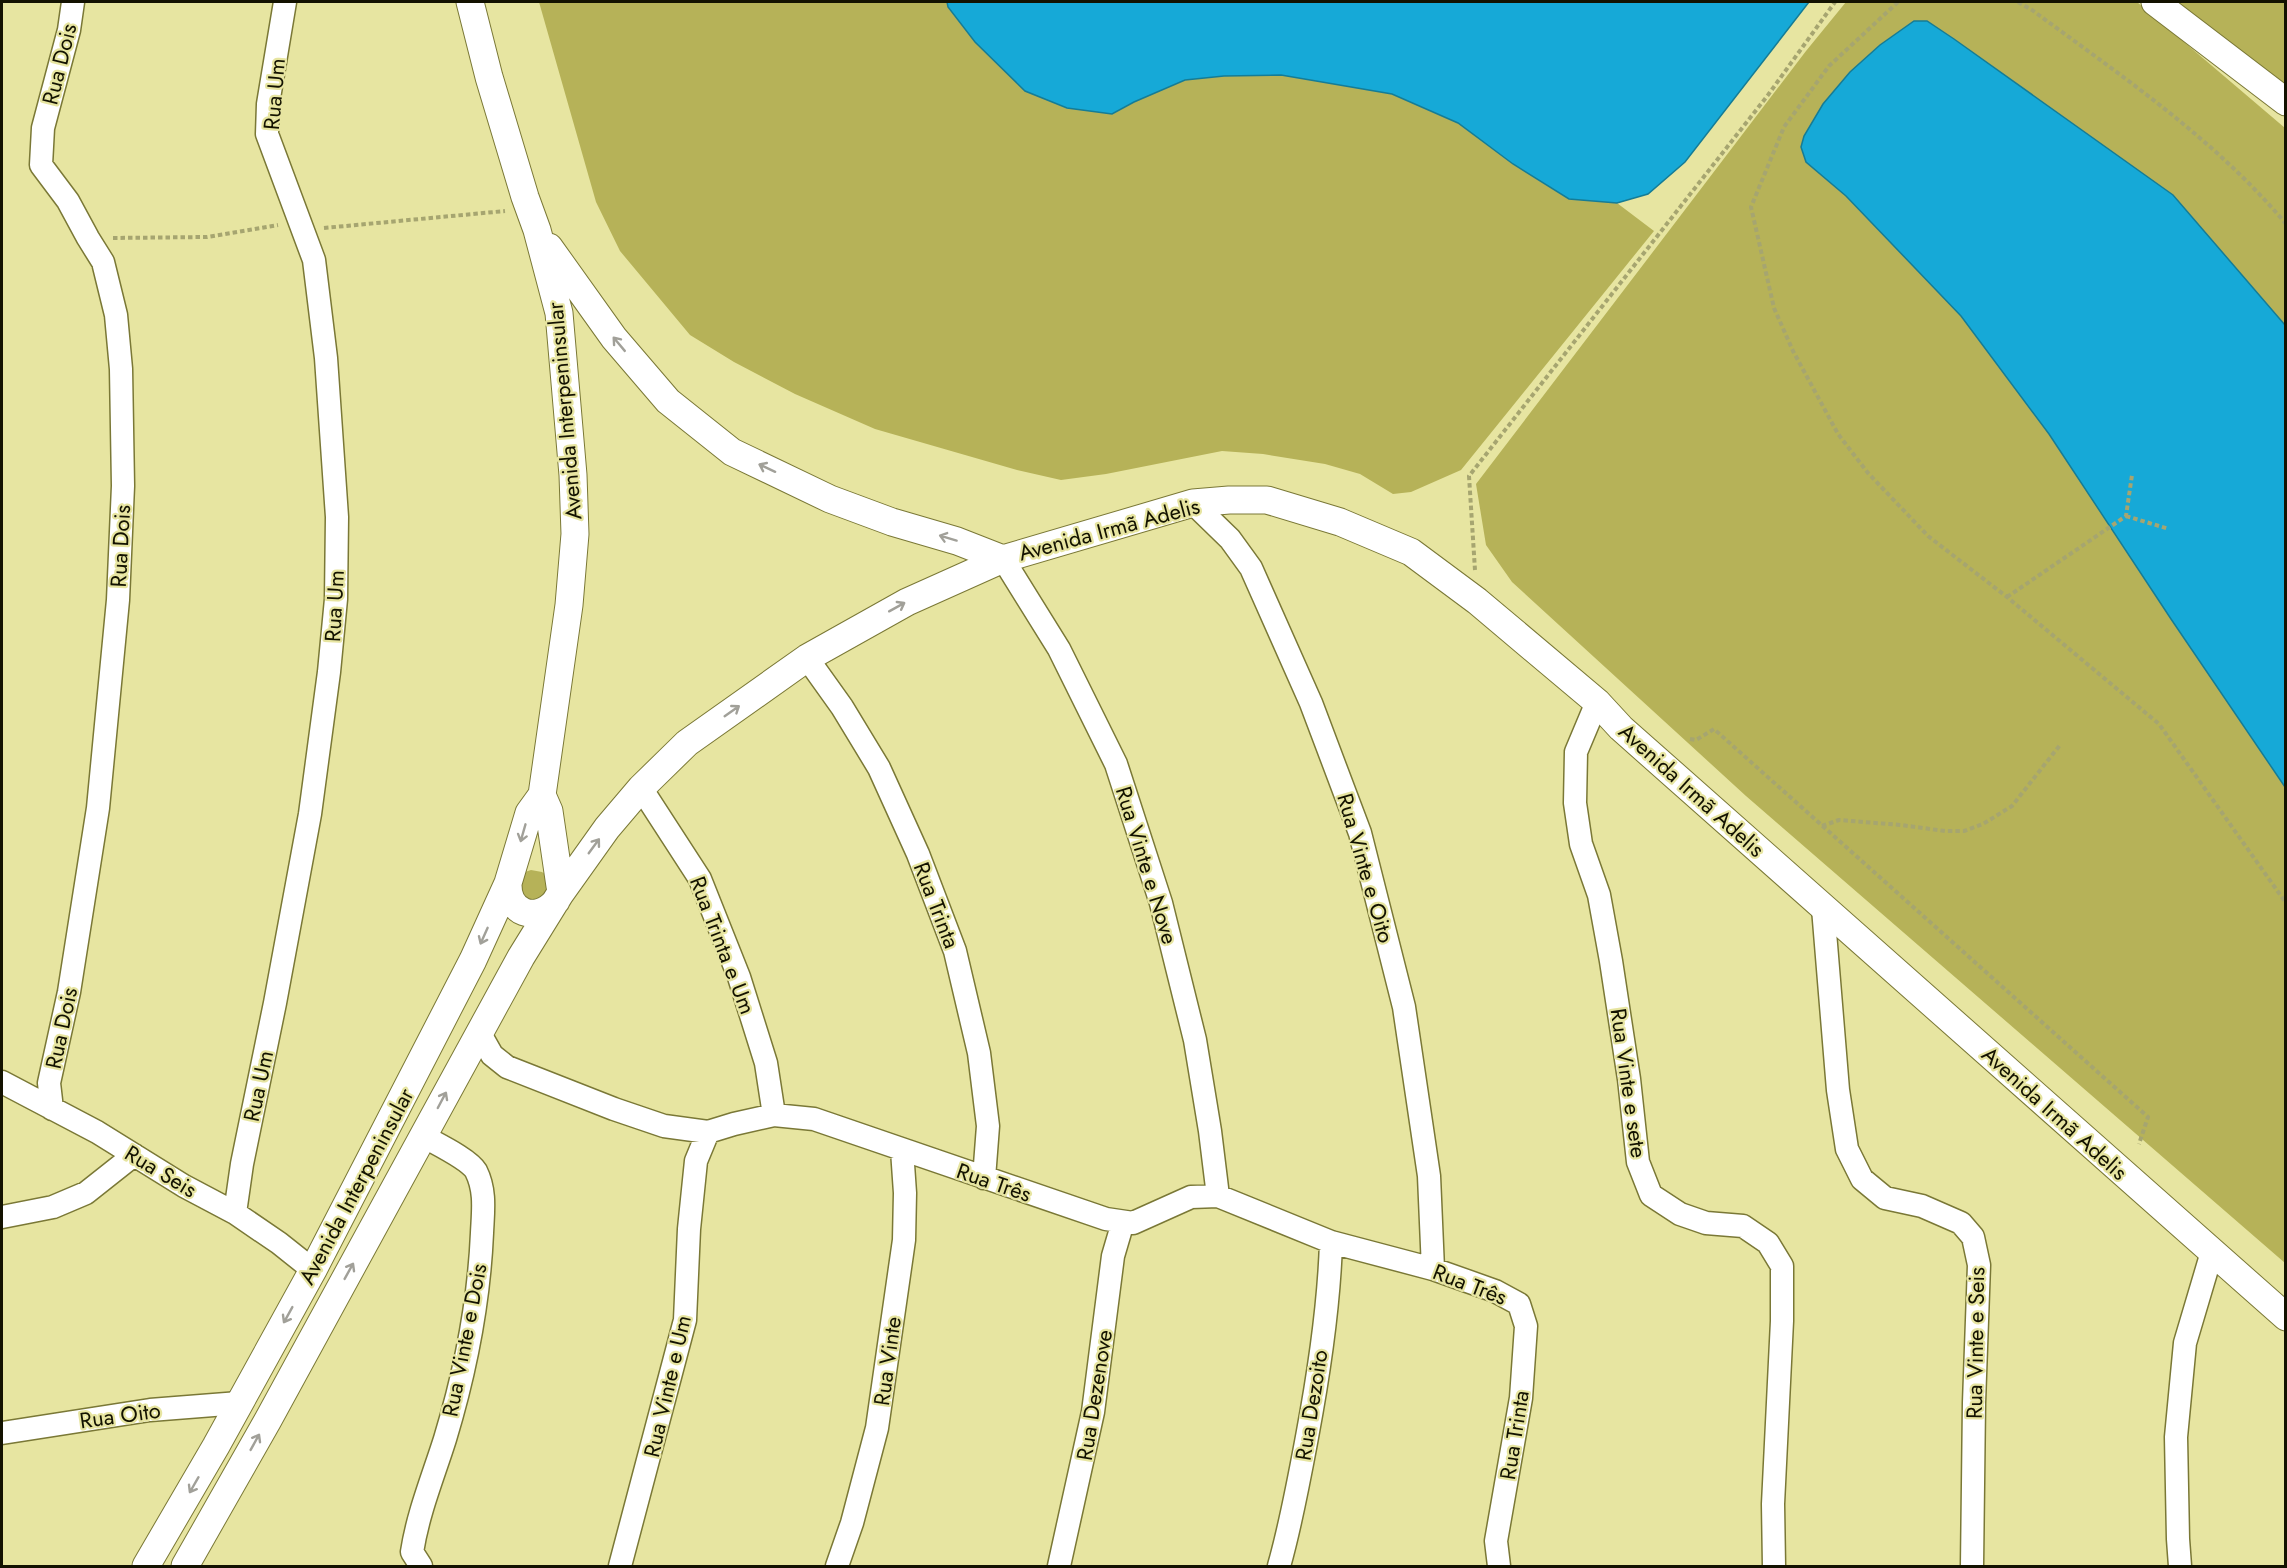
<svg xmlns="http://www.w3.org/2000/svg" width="2287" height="1568" font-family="Jost,sans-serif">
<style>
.green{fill:#b6b258}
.water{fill:#16a9d7;stroke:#157c96;stroke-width:1.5}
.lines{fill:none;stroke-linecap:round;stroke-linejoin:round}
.minor-casing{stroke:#7a7836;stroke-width:25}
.tertiary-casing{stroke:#7a7836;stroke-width:29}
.path{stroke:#a6a570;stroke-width:4;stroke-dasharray:4.5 3;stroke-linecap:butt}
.minor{stroke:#fff;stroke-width:22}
.tertiary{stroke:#fff;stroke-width:27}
.oneway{stroke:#a1a099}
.labels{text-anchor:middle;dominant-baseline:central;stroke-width:4.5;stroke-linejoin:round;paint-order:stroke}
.street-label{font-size:22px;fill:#131200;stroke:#e7e5a1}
</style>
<rect width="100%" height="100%" fill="#e7e5a1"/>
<path class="green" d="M539,2H947L948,7L975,42L1112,114L1134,102L1185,80L1224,76L1281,75L1392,94L1458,123L1513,164L1569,199L1617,203L1654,231L1461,470L1411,492L1393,494L1360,474L1325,464L1263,454L1222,451L1106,474L1061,480L1017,470L875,429L795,394L734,362L690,335L620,251L596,202Z
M1846,2H2137L2285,128V1263L1746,796L1512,582L1486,545L1476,484L1806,51Z
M2163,2H2285V110Z
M531,870L542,872L546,875L549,896L525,903L517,879L525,872Z"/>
<path class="water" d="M947,2H1809L1685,162L1648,194L1617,203L1569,199L1513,164L1458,123L1392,94L1281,75L1224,76L1185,80L1134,102L1112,114L1067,108L1025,91L975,42L948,7Z
M1914,21H1927L1954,39L2173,195L2285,325V787L2171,619L2049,434L1961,316L1846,196L1806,162L1801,147L1804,136L1823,104L1850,72L1880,45Z"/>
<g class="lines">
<g class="minor-casing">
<path id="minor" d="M1193,503L1230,539L1251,568L1311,703L1360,833L1404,1007L1429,1176L1433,1269
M1003,559L1059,649L1116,764L1161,903L1195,1040L1210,1131L1218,1196
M807,658L842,707L879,768L918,854L955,951L979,1053L988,1126L984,1178
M1597,702L1576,752L1575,803L1581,844L1599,895L1611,961L1629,1079L1638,1162L1651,1195L1680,1214L1706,1223L1743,1226L1768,1243L1782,1266V1321L1773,1504L1774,1566
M641,788L700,879L739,977L766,1063L774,1115
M1823,908L1838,1090L1847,1149L1862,1179L1885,1198L1922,1206L1961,1223L1973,1237L1979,1265L1974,1403L1972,1566
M479,1032L492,1055L507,1067L614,1109L664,1126L708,1132L734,1124L774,1115L814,1119L1106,1219L1133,1223L1191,1197L1218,1196L1331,1242L1433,1269L1495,1291L1519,1304L1526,1326L1521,1398L1496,1541L1499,1566
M2,1082L97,1132L184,1186L235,1213L279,1243L313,1270
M52,1109L49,1083L69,992L98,808L118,600L123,486L121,369L116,315L103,262L88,238L68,201L41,165L43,128L69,30L73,2
M235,1213L242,1164L275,1003L310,814L329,672L336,599L337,517L326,358L314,260L267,134L268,104L285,2
M2,1217L53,1207L86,1193L134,1155
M2,1433L150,1410L239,1403
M421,1566L412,1552C418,1513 433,1477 445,1439C465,1373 479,1302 482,1233C483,1211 486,1191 476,1171C469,1159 435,1143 423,1136
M620,1566L685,1320L689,1229L696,1161L708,1132
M837,1566L852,1523L877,1428L904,1240L905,1193L902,1150
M1059,1566L1093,1412L1113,1256L1123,1222
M1279,1566C1291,1524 1299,1480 1307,1437C1319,1373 1329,1308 1331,1242
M2180,1566L2178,1539L2176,1437L2185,1343L2212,1252"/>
</g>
<g class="tertiary-casing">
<path id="tertiary" d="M2155,2L2286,102
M549,247L614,338L668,401L732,452L830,499L892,522L957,541L1003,559
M542,795L549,811L560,886
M508,883C507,913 536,924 556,901
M146,1566L216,1446L313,1270L473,960L508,883L529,813L542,795L569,605L575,534L573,475L559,313L537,230L525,197L489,77L470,2
M185,1566L268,1420L521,957L560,894L607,828L641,788L687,743L807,658L907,602L1003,559L1193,503L1229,500H1267L1340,522L1411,552L1477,601L1597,702L1621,728L2286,1317"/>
</g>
<path class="path" d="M1898,2L1829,66L1784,127L1751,207L1774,308L1793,351L1838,434L1868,473L1928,536L2007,597L2159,724L2286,903
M2018,2L2032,10C2120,75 2215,139 2286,224
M324,228L505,211
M113,238L207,237L278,225
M2126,516L2169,529
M1475,570L1469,476L1768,95L1835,2
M2007,597L2126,516L2132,475
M1690,739L1696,740L1714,729L2148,1117L2139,1144
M1822,826L1839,820L1901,825L1945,831H1964L1983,824L2012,806L2060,745"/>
<use href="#minor" class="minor"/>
<use href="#tertiary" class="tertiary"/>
</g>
<defs><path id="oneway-shaft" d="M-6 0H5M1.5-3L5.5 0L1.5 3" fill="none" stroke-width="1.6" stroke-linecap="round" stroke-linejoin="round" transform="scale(1.5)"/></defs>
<g class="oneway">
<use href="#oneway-shaft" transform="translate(619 344) rotate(-130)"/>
<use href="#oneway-shaft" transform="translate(767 468) rotate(-155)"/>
<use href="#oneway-shaft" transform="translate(948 538) rotate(-163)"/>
<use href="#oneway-shaft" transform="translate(897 607) rotate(-29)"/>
<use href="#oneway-shaft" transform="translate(732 711) rotate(-35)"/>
<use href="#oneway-shaft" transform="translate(523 833) rotate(106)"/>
<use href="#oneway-shaft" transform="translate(594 846) rotate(-54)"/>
<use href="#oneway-shaft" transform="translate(484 936) rotate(114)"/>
<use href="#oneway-shaft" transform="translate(442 1100) rotate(-62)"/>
<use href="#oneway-shaft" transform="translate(349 1271) rotate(-61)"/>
<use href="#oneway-shaft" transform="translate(288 1315) rotate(119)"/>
<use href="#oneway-shaft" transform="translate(255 1442) rotate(-61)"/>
<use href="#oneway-shaft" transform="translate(194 1485) rotate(120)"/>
</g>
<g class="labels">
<g class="street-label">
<text transform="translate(59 64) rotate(-76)">Rua Dois</text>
<text transform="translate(274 94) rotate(-85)">Rua Um</text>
<text transform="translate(564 411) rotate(-95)">Avenida Interpeninsular</text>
<text transform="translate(1109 529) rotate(-15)">Avenida Irmã Adelis</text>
<text transform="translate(120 546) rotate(-87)">Rua Dois</text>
<text transform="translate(334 606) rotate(-87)">Rua Um</text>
<text transform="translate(1692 790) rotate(42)">Avenida Irmã Adelis</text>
<text transform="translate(1147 865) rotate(73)">Rua Vinte e Nove</text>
<text transform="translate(1366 868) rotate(74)">Rua Vinte e Oito</text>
<text transform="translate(937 905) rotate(69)">Rua Trinta</text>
<text transform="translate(723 945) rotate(69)">Rua Trinta e Um</text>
<text transform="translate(61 1028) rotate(-78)">Rua Dois</text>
<text transform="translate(1629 1083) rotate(82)">Rua Vinte e sete</text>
<text transform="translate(258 1086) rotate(-78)">Rua Um</text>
<text transform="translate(2055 1113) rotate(42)">Avenida Irmã Adelis</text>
<text transform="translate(161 1171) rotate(31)">Rua Seis</text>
<text transform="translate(994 1182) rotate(19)">Rua Três</text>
<text transform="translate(356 1186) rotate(-62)">Avenida Interpeninsular</text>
<text transform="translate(1470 1284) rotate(21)">Rua Três</text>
<text transform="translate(464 1340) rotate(-79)">Rua Vinte e Dois</text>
<text transform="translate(1975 1343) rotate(-89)">Rua Vinte e Seis</text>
<text transform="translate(887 1361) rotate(-82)">Rua Vinte</text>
<text transform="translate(667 1386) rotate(-77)">Rua Vinte e Um</text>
<text transform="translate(1094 1395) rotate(-81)">Rua Dezenove</text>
<text transform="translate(1311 1405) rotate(-81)">Rua Dezoito</text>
<text transform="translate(120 1415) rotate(-8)">Rua Oito</text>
<text transform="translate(1514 1435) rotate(-81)">Rua Trinta</text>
</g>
</g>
<rect width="2287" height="1568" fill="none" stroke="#131200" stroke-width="6"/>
</svg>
